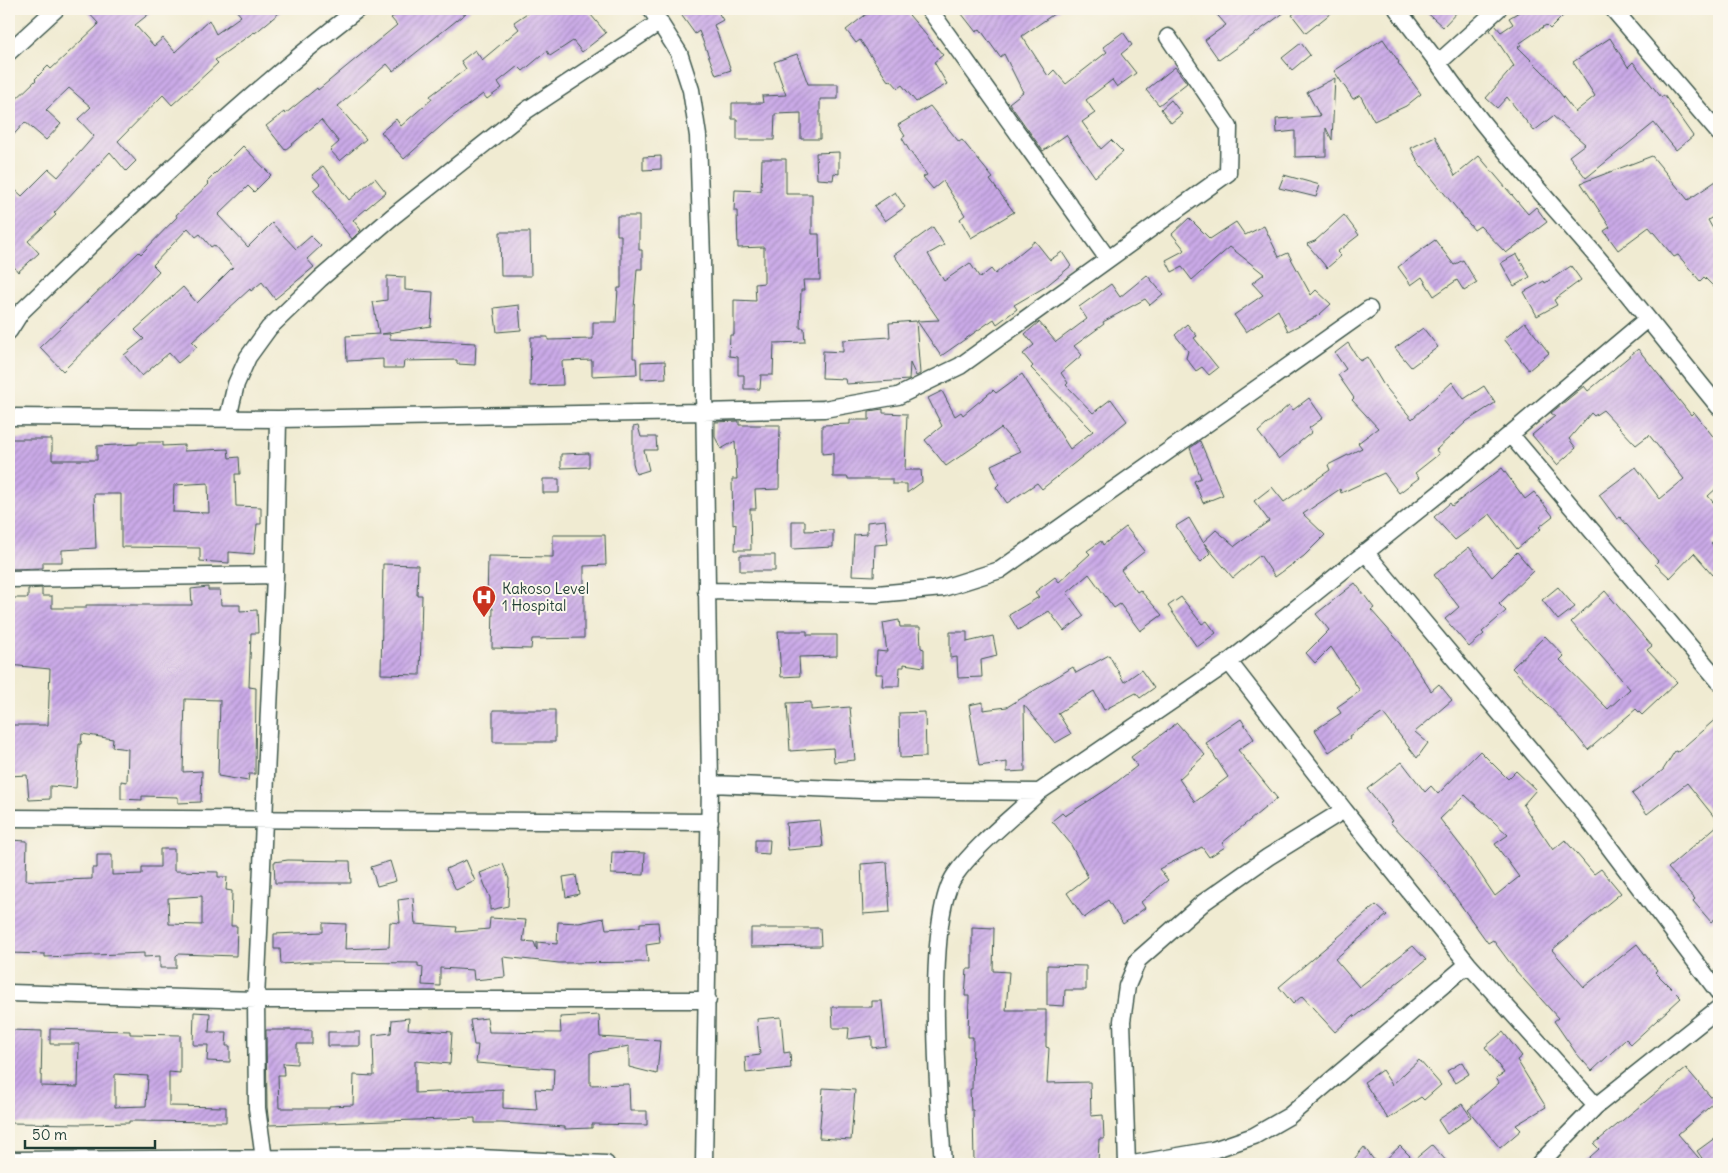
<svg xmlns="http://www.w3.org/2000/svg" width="1728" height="1173" font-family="Delius,sans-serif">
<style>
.building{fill:url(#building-hatch);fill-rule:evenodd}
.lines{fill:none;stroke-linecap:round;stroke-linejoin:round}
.minor-casing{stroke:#3e574c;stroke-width:19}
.minor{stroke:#fff;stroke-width:16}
.labels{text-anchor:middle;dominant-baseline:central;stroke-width:4;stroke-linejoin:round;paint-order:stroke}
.poi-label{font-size:15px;fill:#1f3d34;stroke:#fbf7ec;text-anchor:start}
</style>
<defs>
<pattern id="building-hatch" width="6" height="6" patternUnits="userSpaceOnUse" patternTransform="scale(1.25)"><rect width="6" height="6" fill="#cbaae8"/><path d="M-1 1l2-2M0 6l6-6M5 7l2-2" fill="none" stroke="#a48cbd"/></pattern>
</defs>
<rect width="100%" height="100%" fill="#fbf7ec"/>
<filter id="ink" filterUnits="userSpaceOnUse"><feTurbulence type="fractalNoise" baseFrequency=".02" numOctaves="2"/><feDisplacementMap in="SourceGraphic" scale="10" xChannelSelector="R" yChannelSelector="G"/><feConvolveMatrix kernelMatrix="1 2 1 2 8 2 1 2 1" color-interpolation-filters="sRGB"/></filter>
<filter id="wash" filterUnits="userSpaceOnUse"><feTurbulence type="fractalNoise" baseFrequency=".0096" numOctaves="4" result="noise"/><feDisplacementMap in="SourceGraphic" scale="20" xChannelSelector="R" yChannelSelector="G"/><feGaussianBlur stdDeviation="1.12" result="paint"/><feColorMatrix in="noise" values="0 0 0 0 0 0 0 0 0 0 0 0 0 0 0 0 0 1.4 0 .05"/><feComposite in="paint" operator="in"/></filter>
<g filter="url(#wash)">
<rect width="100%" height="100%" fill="#f0ebd2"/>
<g id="blocks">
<path class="building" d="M85,9H155L135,25L154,46L163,38L175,52L209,20L216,34L241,16L235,9H284L255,33L254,32L215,60L218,63L172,105L163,95L118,141L136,161L126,171L110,152L54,213L56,215L28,241L39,253L18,272L9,260V184L22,196L49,169L58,177L94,136L78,119L91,107L69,88L46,110L61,124L46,140L25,122L9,140V106L36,80L35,79L48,66L51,69L97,26L98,23Z
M403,9H471L393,71L387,64L338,106L366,139L340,161L330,150L339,142L321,120L285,150L266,126L284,112L285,114L317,88L318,90L397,25L391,18Z
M533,9H586L606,33L582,52L573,41L550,56L547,51L523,71L518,66L498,82L502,88L487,99L483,94L449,119L404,159L381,132L396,119L401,126L432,99L430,96L466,69L461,61L475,50L482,60L519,29L514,22Z
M677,9H716L723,20L714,25L731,70L716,75L699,31L695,34Z
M873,9H904L943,55L934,62L947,84L916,102L902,85L898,88L891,80L888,81L860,40L856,43L846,30Z
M958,9H1061L1022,36L1048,76L1054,70L1066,84L1107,52L1103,47L1123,32L1132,45L1121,54L1136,73L1117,87L1112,80L1086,100L1095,113L1082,122L1101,149L1111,140L1123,152L1095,177L1066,135L1043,151L1009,103L1023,92L1004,54L1000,57L980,29L976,32Z
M1212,9H1289L1219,60L1205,40L1226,25Z
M1300,9H1336L1306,33L1292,15Z
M1423,9H1460L1443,27Z
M1524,9H1570L1550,29L1546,25L1520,43L1521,45L1518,47L1545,74L1575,112L1595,96L1573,62L1610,38L1628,67L1633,62L1661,97L1664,95L1693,136L1676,150L1654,123L1586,178L1569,156L1585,144L1553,116L1534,131L1507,97L1497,108L1486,98L1514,66L1490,30L1495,25L1501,32L1513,24L1509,18Z
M1383,39L1399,62L1398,63L1421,94L1406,106L1374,121L1360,95L1353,99L1334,71Z
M1301,43L1310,55L1292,70L1282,58Z
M797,54L808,84H838V99H820V139H801V113L775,114L774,140H737V119H732V103H763L762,96L786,95L774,62Z
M1175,67L1187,83L1159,105L1146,90Z
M1335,78L1332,140L1326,128V156L1295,157V131L1277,133L1276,119L1320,116L1307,92Z
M1171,100L1182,114L1171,123L1161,109Z
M930,106L959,142L962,140L993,178L990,180L1014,212L971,238L960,219L965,215L943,181L933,189L923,177L927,175L909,150L902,138L905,136L898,125Z
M1435,136L1455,176L1479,156L1528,214L1536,207L1547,222L1506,253L1480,226L1474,230L1422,166L1421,167L1411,148Z
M243,146L271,175L254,192L248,186L218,215L248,247L272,223L296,249L311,236L321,246L307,259L314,267L275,299L262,282L251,291L250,289L192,342L197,347L178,363L169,353L142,376L124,355L144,339L135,330L183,287L197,303L233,267L214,245L211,247L200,234L196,237L188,228L153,265L159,271L117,318L63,371L40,347L139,252L141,254L177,217L176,215L209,184L207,182Z
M839,152V174L834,173L833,180L817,179L816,153Z
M661,156V169L643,170V157Z
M1652,156L1688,200L1719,179V213L1708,220L1719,240V292L1704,277L1700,281L1678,255L1674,257L1649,227L1618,250L1604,231L1610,227L1581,183Z
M762,159H786V194H812V234H819L820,280H803L804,290H801L800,328H804L805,342L774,343L773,375H761L760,389H744V375H738V357L729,356L730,335H734V300L756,301L755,284L764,283V247L738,248L737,211H734L735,190L761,191Z
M323,166L349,200L375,178L386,192L353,220L361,230L352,239L313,190L320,184L312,175Z
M1284,175L1320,185L1316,197L1279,188Z
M895,192L905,207L885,221L874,206Z
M1344,215L1359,235L1337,252L1341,256L1327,268L1307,244L1315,241Z
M617,216H639V250H642V269H637L634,308L633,358H636L637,374L592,376V360L562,361L563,385L530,386L531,337H548V340L593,339V322H616L618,288H621V235H617Z
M1189,218L1210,239L1236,222L1245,235L1264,226L1279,257L1288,253L1311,295L1316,290L1331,304L1319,315L1288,331L1278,310L1246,332L1234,315L1263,295L1252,283L1264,274L1230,247L1192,280L1182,267L1172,272L1166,260L1185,250L1172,234Z
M933,227L944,245L928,254L944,281L970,263L980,278L991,269L995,274L1035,241L1050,260L1062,252L1071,266L1045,287L1014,305L1017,309L997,324L994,319L941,356L917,321L939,320L894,255Z
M500,232H530L531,276H501Z
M1435,240L1454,265L1463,260L1477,283L1464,291L1457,280L1434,296L1422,277L1411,285L1398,267Z
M1517,254L1530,277L1514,286L1501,263Z
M1571,266L1581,280L1554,300L1557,305L1537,316L1524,292L1544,281L1545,283Z
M1147,275L1163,294L1150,305L1145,299L1103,322L1104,324L1074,346L1082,355L1061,373L1068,383L1066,385L1093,413L1111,399L1127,421L1042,489L1037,483L1007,503L996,487L999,484L991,465L1021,451L1001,428L946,466L925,440L942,426L928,398L942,391L955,416L961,412L963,415L993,390L996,393L1022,374L1070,449L1093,431L1031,368L1033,366L1023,354L1034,345L1025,334L1039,322L1056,342L1087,319L1079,307L1111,284L1120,297Z
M387,276L405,277V290L433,292L431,326L382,334H390V339L476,343L475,365L457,364V360L404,361L403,368H383V359L347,361L346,336L379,334L373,302L387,300Z
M519,305L521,330L497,332L494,308Z
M916,321L920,374L916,376L910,363L909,380L846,384L845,379L822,378L823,351L843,352V340L890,337L889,323Z
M1525,322L1549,353L1529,370L1504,339Z
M1187,324L1197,336L1194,338L1218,368L1209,375L1202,367L1196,371L1186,358L1188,351L1175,335Z
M1423,328L1438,347L1411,367L1395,348Z
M1348,343L1360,361L1367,357L1383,384L1412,419L1452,382L1464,399L1484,386L1495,403L1467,421L1436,450L1439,454L1415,473L1419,478L1399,493L1384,473L1341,493L1340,489L1303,514L1325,535L1304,556L1275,577L1260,555L1233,578L1204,543L1210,553L1201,562L1193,553L1176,526L1189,518L1203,542L1216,530L1235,546L1269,521L1254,501L1272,487L1284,502L1330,470L1328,465L1362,448L1358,443L1378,428L1352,400L1354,398L1338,375L1346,369L1335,353Z
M1638,349L1691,415L1694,412L1719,444V486L1708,496L1719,509V536L1711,543L1719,552V582L1694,553L1670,578L1655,564L1658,561L1620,517L1617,519L1599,495L1636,467L1660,499L1684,479L1649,435L1636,445L1603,410L1594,416L1591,413L1569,439L1576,448L1557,465L1532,435L1555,416L1551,413L1584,386L1588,391Z
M665,361L666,378L641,379V362Z
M1309,398L1323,418L1309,428L1312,432L1279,459L1258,432L1289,405L1293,410Z
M883,409V413L907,414L905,470H921L922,482L907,493V484H892V479H848V477H833V453L822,454V425L850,424V420H869V411Z
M739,421V425H780L779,489L755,490L756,509H750L751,550H735L736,524L733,525L732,479H737L735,441L721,449L715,437V422Z
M638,426L641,437H656L657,450H644L649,470L636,474L633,463V427Z
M9,439H52V460H97V446L138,444V442H163V446L184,445V451L228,449L229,458L239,457L240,474H235L236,506L261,507V524H257L254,554L229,552V563L200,561V548L121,547V494H94L96,548L62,550V562H43V568L9,569ZM208,483L209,513L173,512L174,485Z
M1200,441L1223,495L1203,503L1194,481L1201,478L1190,448Z
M589,453V467L561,468V454Z
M1502,468L1525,499L1534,492L1553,516L1539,527L1541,529L1517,549L1490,514L1455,540L1434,517L1450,503L1452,506Z
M543,479H559V493H543Z
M885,520L888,544L875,545L874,576L852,575L854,535L867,534V522Z
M792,521H805V531L833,530V547L792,549Z
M1126,527L1145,551L1121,570L1137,592L1140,590L1162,615L1140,631L1120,604L1114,608L1089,574L1067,593L1084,616L1064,631L1049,611L1018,630L1009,615L1039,597L1035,592L1055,577L1059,582L1090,554L1087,551L1101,541L1103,545Z
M553,535H605L606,565L584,566V638L532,639L531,649L492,648L493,608H487L488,556L553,557Z
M1469,547L1492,577L1517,552L1533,571L1499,604L1506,611L1482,632L1484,634L1469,647L1445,619L1459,607L1434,575Z
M740,555H775V571H740Z
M383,564L418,565L417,595H422L420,675L381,674Z
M1355,583L1374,608L1371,610L1401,644L1431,691L1439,684L1452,700L1415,732L1428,743L1417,758L1383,713L1349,736L1350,738L1329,752L1315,730L1341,713L1337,707L1360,691L1331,647L1315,663L1306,653L1329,630L1316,614Z
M208,587V590H220L221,605H240V611L257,610L258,633H251L249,687L256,688L255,774H249L248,781L218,776L220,700L185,699L183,772L202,771L201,802L178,803V797L142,796V800L121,799V781L127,782L128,749L112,747L113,739L82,734L81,744H79L76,788L50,786V799L29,800L27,775L9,776V725H48L50,669L9,665V598H28V589L42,588V596H52V608H86V605H192L191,589Z
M1558,587L1575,607L1558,620L1542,600Z
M1605,591L1652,646L1647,650L1677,682L1642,715L1636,709L1588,750L1571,729L1512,668L1545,636L1564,656L1560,660L1608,709L1630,689L1571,622Z
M1181,597L1202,624L1207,621L1216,633L1197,647L1168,606Z
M899,620L900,627H920L921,648L924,649V667L904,664V667H900L899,686H882L883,674H876L877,651L887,652L883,623Z
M778,631H807V635H837V656L799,657L800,676L781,677Z
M950,632H967V642L993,636L997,656L981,660L982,677L958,678L957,657L950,658Z
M1109,655L1124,682L1141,670L1154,688L1140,698L1136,693L1104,710L1094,691L1058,713L1071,734L1055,743L1024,705L1025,771L1007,772V762L979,766L969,705L983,702V710L1007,707L1073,667L1076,673Z
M811,702V710L850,707L855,760L834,762L833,748L790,751L787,703Z
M493,710H555V742H493Z
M925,712L926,757L900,758L899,713Z
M1719,716V823L1687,783L1647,814L1632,794L1663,770L1675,751L1678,752Z
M1241,719L1254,739L1238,750L1277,798L1222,843L1225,847L1209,857L1202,847L1159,869L1168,880L1141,902L1145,908L1123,924L1108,900L1084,918L1067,893L1088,877L1070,843L1052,821L1062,813L1065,816L1109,788L1137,766L1131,757L1177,723L1205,755L1179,779L1195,802L1228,777L1206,743Z
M1480,751L1508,779L1516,771L1536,790L1523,805L1553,850L1565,840L1594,874L1601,869L1621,893L1552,950L1584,987L1637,944L1657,970L1655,972L1681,998L1631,1044L1626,1039L1592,1071L1576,1053L1554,1021L1558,1018L1516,971L1493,940L1488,943L1437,872L1390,822L1392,821L1367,789L1402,762L1425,792L1431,786L1438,794ZM1465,795L1508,835L1495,844L1519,877L1495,896L1464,850L1440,819Z
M820,820L823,847L788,850L786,823Z
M1719,824V915L1711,922L1693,901L1695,899L1668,868Z
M9,840L27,841L26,880L36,881L92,879V868H97V855H112V875L142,874V867H160V849H174V871L218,872V877H227L226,890L232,891L231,926H237L236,956L178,954L176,956V968H160V956L144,957V953L45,957V954L9,953ZM202,896V925L169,924L168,898Z
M755,840H770L769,854L755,853Z
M612,852L645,853L644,875L611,874Z
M288,860L350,861L351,883H275L274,862Z
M466,860L475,881L456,890L446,869Z
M390,861L396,881L377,886L371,867Z
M887,862L890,912L863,914L861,864Z
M503,864L509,879L508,906L490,910V898L480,873Z
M576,875L579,894L566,897L563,877Z
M413,898L415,924L457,927L456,932L489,929L490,918L526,920L523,941L534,942L537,950V942L557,944L558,922L579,923L604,918L606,929L640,927V923L658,922L660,943L646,945L648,962L559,963L503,957L505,977L474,980L473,970L440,968V986L422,985L423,967L418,966V963L313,962L281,964L280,949H274V934L323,932V923L346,924L345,949L389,947L390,922L400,923L398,900Z
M1376,905L1387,915L1335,959L1359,987L1413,946L1426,960L1355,1017L1354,1015L1335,1032L1302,996L1293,1004L1279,987Z
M972,927L994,928L993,971L1009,972L1006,1010H1046V1047L1049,1048L1047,1083L1090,1082L1091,1116L1103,1115L1104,1139H1099L1098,1164H974L973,1110H971L970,1089H972L973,1037H968L969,996H965L967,969H972Z
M751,928H820L821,946L751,947Z
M1047,965L1086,966V990H1065L1064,1006L1047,1005Z
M872,1001H882L886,1046L872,1048V1036L848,1039L849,1028H833L832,1007H872Z
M194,1012L210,1013L209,1032H227L226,1046H230V1062L207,1061L208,1045H193Z
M599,1015L600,1037L660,1041L657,1074L629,1067V1046L590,1053V1085L629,1084L630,1111H647V1125L592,1124V1128L565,1129V1127L502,1123H475V1118L269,1125L267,1107L266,1030H312V1044H297V1064L283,1063L284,1075H278L279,1108H329V1106L353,1105L354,1075L374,1076L373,1035L391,1033L392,1020L409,1018L408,1029L452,1032L450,1064L415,1061V1093L503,1089V1108L537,1110L535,1089L553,1090L554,1069L476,1063L478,1045H474L470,1020L487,1018L489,1032L561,1033L560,1017Z
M781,1017L784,1053L790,1052L791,1068L746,1073L745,1057L760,1055L757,1019Z
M50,1029L130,1031V1034L180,1035V1073L169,1072V1106L226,1107V1122L129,1121V1123L83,1124L9,1123V1030L42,1031L41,1086L78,1087L79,1044H50ZM115,1074L148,1076L146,1106L115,1107Z
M328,1032H360V1046H328Z
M1503,1032L1522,1056L1517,1060L1546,1107L1516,1125L1521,1130L1500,1148L1468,1110L1499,1083L1496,1078L1504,1073L1485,1047Z
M1419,1060L1441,1085L1424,1100L1421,1097L1388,1119L1364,1082L1382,1070L1392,1085Z
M1462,1062L1469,1074L1455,1083L1447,1071Z
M1686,1068L1715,1102L1678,1134L1704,1164H1582L1599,1149L1594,1144Z
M823,1088L855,1090L851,1140L819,1138Z
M1462,1104L1471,1117L1447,1134L1438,1120Z
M1719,1135V1159L1712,1164H1706L1697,1151Z
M1432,1145L1449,1164H1381L1400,1146L1414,1160Z
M1364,1147L1377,1164H1350Z"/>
</g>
</g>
<g filter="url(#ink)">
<use href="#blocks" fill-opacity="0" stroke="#3e574c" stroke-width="1"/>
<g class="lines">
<g class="minor-casing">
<path id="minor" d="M651,9L679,53L691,90L698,136L702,258L710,784L704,1164
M929,9L1108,259
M1397,9L1438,63
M1498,9L1438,63C1489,137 1551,203 1609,271C1646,316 1682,362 1719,407
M1613,9L1719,133
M9,52L56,9
M9,331L21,312C130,207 238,101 358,9
M9,417L278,419L703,412L824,409L898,396L960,366L1228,173L1229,127L1168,37
M228,418L236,384L248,357L269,328L320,279L392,217L527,110L660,22
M1510,434L1719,681
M1365,552L1585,815L1719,993
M9,579L275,575
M706,591L877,594L943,588L1000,570L1369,309
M1229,662L1344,810
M710,784L862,790L1039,792L1229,662L1456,480L1647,319
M9,818L710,822
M9,993L256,1000H708
M264,1159L257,1108L256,1000L275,575L278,419
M9,1160L459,1157L606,1164
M943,1164C939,1105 924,919 955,875C976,845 1012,818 1039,792
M1127,1164L1122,1021L1127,986L1138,960L1204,902L1268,857L1344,810L1468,964L1596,1106
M1133,1164L1213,1150L1254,1136L1289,1116L1468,964
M1539,1164L1596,1106L1719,1008"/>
</g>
<use href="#minor" class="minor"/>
</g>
</g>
<defs>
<g id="hospital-pin" transform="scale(1.25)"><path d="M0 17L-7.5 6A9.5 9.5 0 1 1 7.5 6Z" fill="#c8321e" stroke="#fbf7ec"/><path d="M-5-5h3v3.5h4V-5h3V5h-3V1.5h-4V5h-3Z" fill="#fff"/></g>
</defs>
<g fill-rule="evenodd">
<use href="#hospital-pin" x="484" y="597"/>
</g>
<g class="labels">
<g class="poi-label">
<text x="502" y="588">Kakoso Level<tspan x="502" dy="17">1 Hospital</tspan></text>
</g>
</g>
<rect width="1728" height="1173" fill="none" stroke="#fbf7ec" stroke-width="30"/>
<path d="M25 1140v8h130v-8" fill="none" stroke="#1f3d34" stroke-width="2.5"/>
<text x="32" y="1140" font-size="15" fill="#1f3d34" stroke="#fbf7ec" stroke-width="4" paint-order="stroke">50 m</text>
</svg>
